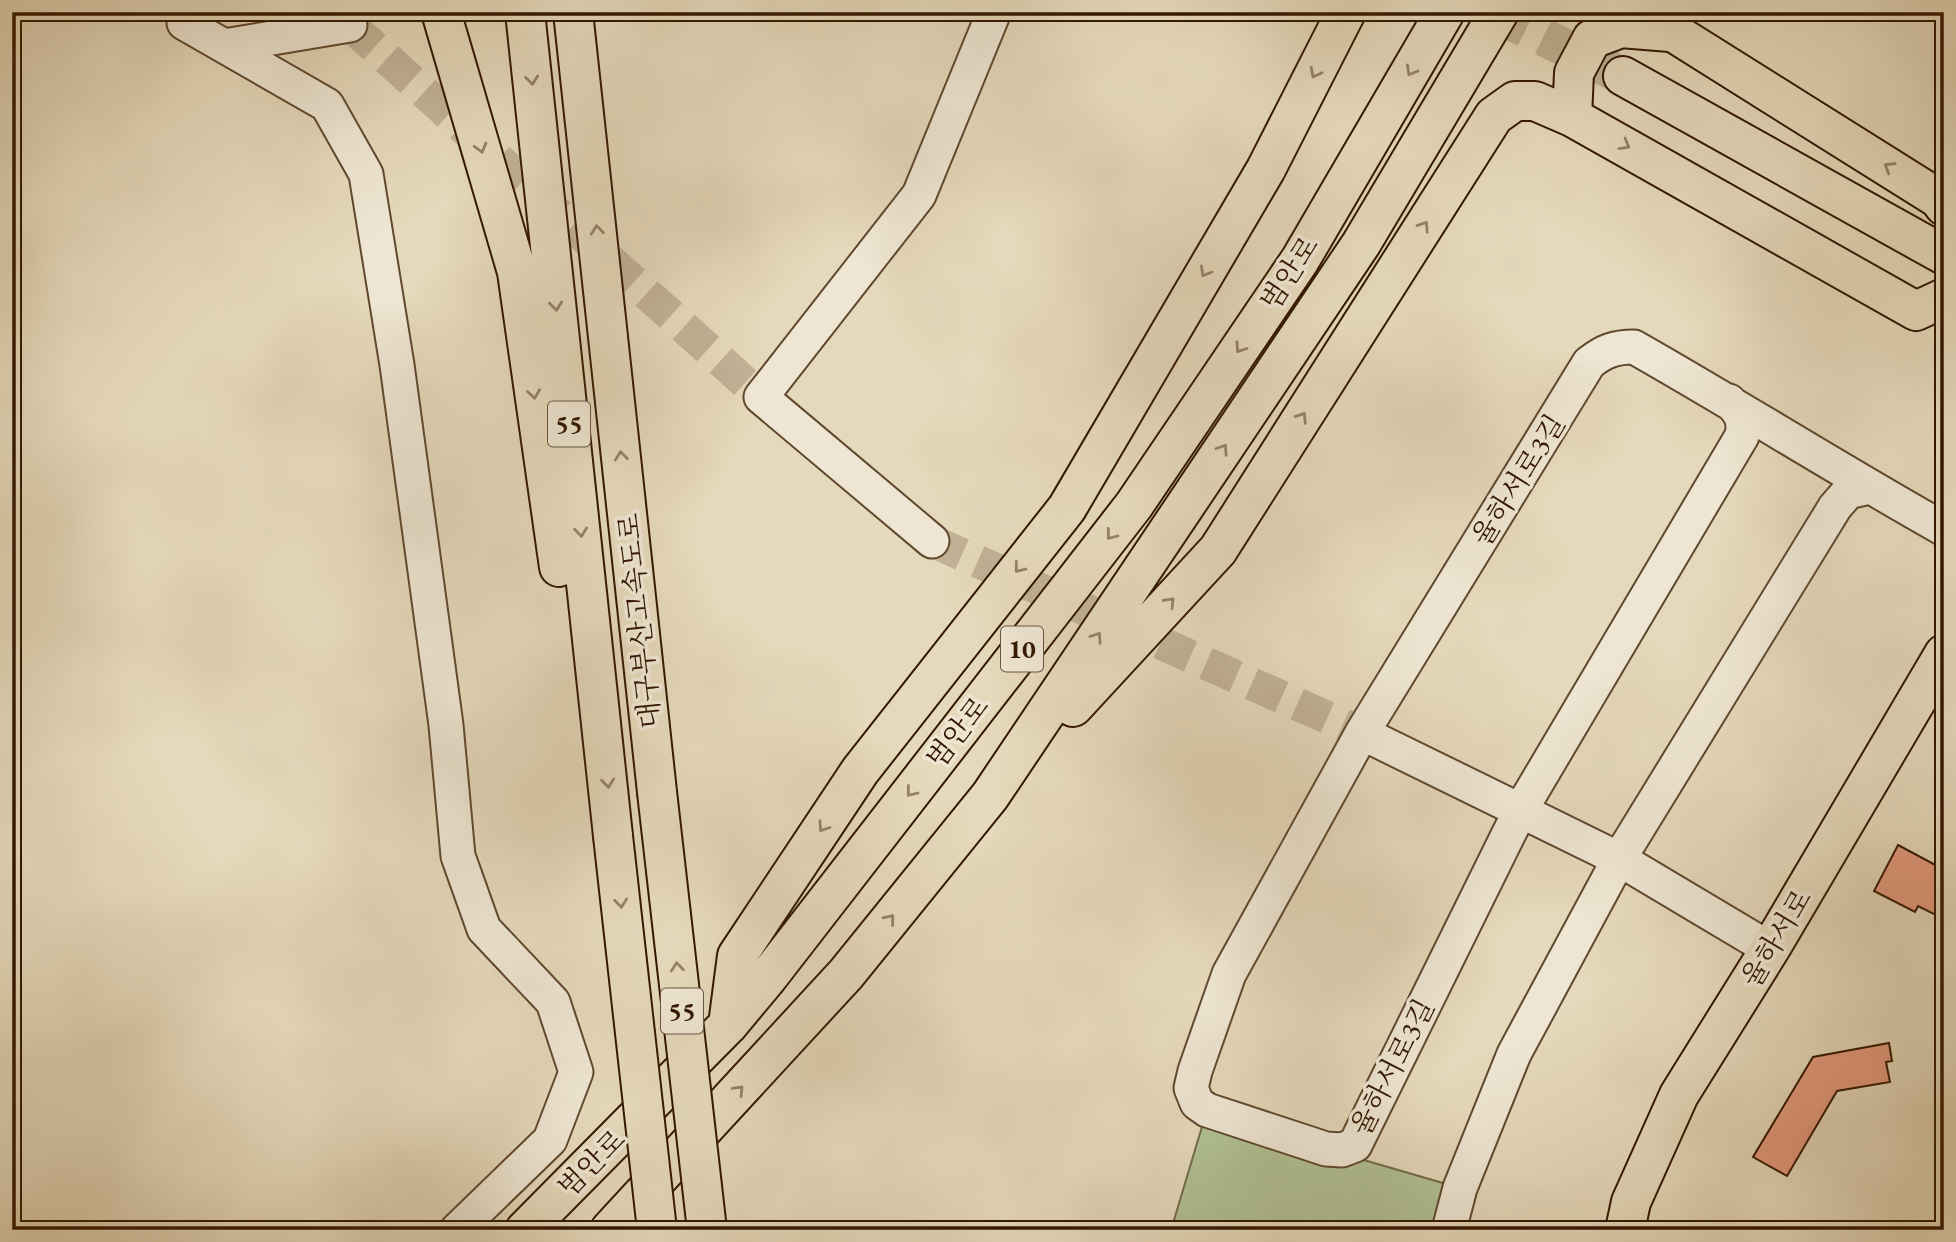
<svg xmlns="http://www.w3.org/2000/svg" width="1956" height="1242" font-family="'EB Garamond','Noto Serif KR',serif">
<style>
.green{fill:#b0c093;stroke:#726c4a;stroke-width:2}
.building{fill:#e3997c;stroke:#331700;stroke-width:2}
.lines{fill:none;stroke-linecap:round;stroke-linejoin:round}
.minor-tunnel{stroke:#c1b296;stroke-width:33;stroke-dasharray:33 17;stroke-linecap:butt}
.highway-tunnel{stroke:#c1b296;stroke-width:38;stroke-dasharray:38 19;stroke-linecap:butt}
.minor-casing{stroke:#60482f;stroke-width:37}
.major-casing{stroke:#331700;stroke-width:42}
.highway-casing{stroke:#331700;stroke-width:42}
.minor{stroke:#eee6d3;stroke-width:33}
.major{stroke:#e5d9bb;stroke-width:38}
.highway{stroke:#e5d9bb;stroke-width:38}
.highway-bridge-casing{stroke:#331700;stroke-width:42;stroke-linecap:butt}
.highway-bridge{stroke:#e5d9bb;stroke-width:38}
.oneway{stroke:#958267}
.labels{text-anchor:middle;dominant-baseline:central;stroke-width:7;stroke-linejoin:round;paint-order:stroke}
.shield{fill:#eee6d3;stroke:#6b553f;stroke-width:2}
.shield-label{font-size:26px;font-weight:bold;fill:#331700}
.street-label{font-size:28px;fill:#331700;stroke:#eee6d3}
</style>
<rect width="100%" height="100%" fill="#e5d9bb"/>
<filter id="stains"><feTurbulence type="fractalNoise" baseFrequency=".00286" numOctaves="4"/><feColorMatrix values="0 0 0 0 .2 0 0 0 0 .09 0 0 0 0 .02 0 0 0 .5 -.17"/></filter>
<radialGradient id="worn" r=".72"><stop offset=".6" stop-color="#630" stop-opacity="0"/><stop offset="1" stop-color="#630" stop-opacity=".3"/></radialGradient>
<path class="green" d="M1207,1110L1326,1149L1460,1188L1449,1230H1171Z"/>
<path class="building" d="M1898,845L1941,868L1938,874L1944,877V919L1918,906L1915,912L1874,891Z
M1889,1043L1892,1061L1886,1062L1890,1082L1837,1091L1787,1176L1753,1157L1813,1057Z"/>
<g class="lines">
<path class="minor-tunnel" d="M350,25L761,397
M932,541L1362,733"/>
<path class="highway-tunnel" d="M1492,12L1623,76"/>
<g class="minor-casing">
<path id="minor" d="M184,23L327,105L366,174L397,365L446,725L458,856L484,929L553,1002L576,1072L550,1140L457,1230
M224,46L350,25
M1729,401C1741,413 1745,420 1742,436L1520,811L1355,1145L1342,1150L1326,1149L1207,1110L1197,1103L1191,1088L1195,1071L1229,974L1362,733L1589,363C1604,351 1615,347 1634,347C1738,406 1839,470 1944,529
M932,541L761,397L919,195L994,12
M1362,733L1619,859L1770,949
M1449,1230L1460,1188L1514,1054L1619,859L1835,507L1848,492L1870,487"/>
</g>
<g class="major-casing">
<path id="major" d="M1625,1230L1631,1202L1679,1095L1770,949L1944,654"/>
</g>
<g class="highway-casing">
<path id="highway" d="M441,12L517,272L559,567
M525,12L613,836
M573,12L657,792
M1641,12L1939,199L1944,206
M1623,76L1944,255
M1572,117L1574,73L1592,39L1621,28L1670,32
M1073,707L1218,550L1494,116L1515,101H1535L1572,117L1916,311L1944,298
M728,1025L737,956L860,771L1067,508L1266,169L1346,12
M525,1230L728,1025L768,977L1134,505L1300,260L1445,12
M610,1230L846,974L990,796L1361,244L1499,12"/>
</g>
<use href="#minor" class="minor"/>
<use href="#major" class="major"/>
<use href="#highway" class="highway"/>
<g class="highway-bridge-casing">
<path id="highway-bridge" d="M657,792L707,1230
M613,836L657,1230"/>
</g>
<use href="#highway-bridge" class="highway-bridge"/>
</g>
<defs><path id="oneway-chevron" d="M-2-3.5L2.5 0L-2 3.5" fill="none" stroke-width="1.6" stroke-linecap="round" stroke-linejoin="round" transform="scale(1.75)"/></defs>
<g class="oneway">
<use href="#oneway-chevron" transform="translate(1411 71) rotate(120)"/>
<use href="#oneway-chevron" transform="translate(1315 73) rotate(117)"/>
<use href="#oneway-chevron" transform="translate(532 80) rotate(84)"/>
<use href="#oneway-chevron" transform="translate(1625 145) rotate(30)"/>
<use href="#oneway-chevron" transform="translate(481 148) rotate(74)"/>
<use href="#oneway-chevron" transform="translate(1889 167) rotate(-148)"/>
<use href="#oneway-chevron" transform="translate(1424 226) rotate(-57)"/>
<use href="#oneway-chevron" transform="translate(597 230) rotate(-96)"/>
<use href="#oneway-chevron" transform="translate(1205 272) rotate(120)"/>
<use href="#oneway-chevron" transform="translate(556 306) rotate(84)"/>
<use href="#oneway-chevron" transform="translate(1240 348) rotate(124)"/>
<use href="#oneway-chevron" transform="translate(534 394) rotate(82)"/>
<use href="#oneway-chevron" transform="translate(1302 417) rotate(-57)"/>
<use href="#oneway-chevron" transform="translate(1223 449) rotate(-56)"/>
<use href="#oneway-chevron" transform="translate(621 456) rotate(-96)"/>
<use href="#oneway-chevron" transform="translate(581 532) rotate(84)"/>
<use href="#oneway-chevron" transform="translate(1111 535) rotate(128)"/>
<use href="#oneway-chevron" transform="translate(1019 568) rotate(128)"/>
<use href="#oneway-chevron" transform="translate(1170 602) rotate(-47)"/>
<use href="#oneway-chevron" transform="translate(1097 637) rotate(-56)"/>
<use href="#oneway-chevron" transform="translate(608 783) rotate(84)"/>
<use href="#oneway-chevron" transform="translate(911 792) rotate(128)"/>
<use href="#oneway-chevron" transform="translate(823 827) rotate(124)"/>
<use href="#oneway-chevron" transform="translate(621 903) rotate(84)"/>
<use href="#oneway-chevron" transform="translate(890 919) rotate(-51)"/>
<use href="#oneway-chevron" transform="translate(677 967) rotate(-96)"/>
<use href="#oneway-chevron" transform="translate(739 1090) rotate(-47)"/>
</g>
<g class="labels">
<g class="shield">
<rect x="548" y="401.5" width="42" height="45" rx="5"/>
<rect x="1001" y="626.5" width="42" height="45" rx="5"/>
<rect x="661" y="988.5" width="42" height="45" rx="5"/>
</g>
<g class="shield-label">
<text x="569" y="424">55</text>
<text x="1022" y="649">10</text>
<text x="682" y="1011">55</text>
</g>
<g class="street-label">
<text transform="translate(1289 273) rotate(-57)">범안로</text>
<text transform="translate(1518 480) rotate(-58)">율하서로3길</text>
<text transform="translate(639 621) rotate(-96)">대구부산고속도로</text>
<text transform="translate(957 732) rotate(-52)">범안로</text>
<text transform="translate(1776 938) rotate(-59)">율하서로</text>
<text transform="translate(1392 1067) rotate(-63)">율하서로3길</text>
<text transform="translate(591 1163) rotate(-45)">범안로</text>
</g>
</g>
<rect width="1956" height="1242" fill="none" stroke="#e5d9bb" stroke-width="42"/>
<rect x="14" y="14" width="1928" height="1214" fill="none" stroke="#331700" stroke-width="3.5"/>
<rect x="21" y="21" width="1914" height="1200" fill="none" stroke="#331700" stroke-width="2"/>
<rect width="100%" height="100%" filter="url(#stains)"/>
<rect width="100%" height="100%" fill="url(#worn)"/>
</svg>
